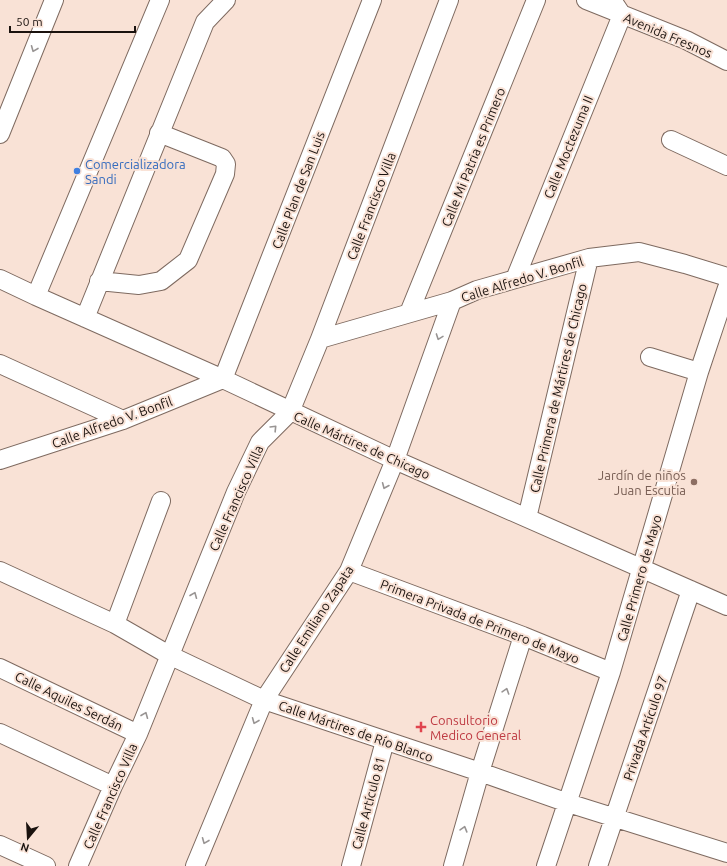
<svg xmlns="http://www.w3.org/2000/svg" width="727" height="866" font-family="Ubuntu,sans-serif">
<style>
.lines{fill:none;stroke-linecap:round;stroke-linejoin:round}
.minor-casing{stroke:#7e6a60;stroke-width:20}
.minor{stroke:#fff;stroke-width:18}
.oneway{stroke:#989493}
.shop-dot{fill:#3f7fe0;stroke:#f9e2d6;stroke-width:1.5}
.education-dot{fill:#8d6e63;stroke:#f9e2d6;stroke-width:1.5}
.health-dot{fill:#e0444e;stroke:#f9e2d6;stroke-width:1.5}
.labels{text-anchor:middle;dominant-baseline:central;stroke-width:4;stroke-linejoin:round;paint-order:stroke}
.street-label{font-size:13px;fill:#1a120e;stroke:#f9e2d6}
.shop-label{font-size:13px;fill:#366cbe;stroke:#f9e2d6;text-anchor:start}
.education-label{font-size:13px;fill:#785e54;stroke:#f9e2d6;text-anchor:end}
.health-label{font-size:13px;fill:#be3a42;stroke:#f9e2d6;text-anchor:start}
</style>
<rect width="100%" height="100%" fill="#f9e2d6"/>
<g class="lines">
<g class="minor-casing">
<path id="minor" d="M586,0L686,40L727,61
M0,134L54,0
M671,140L727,166
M0,279L36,296L223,379L395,460L727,606
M515,279L622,15L612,0
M99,281L139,285L161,281L188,260L225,174L226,164L222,158L159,133
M36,296L160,0
M409,313L536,0
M85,318L205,22L226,0
M320,339L452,301L477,290L589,258L639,252L685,264L727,277
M650,357L699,372
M0,364L123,420
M0,460L123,420L223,379L372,0
M527,518L589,258
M0,571L115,624L169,655L264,700L480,772L568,803L727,853
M349,571L523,636L611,672
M115,624L161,501
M0,668L138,734
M0,733L113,786
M0,845L46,866
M78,866L113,786L138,734L236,492L260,442L290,412L320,339L449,0
M195,866L264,700L349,571L395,460L452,301
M351,866L385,741
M453,866L480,772L523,636
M546,866L611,672L699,372L727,288
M598,866L691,590"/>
</g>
<use href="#minor" class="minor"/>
</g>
<defs><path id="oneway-chevron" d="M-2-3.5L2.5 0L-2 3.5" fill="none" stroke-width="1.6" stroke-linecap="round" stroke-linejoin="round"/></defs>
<g class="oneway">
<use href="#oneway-chevron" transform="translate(34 49) rotate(112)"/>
<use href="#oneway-chevron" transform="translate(439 337) rotate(110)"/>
<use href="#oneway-chevron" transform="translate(274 428) rotate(-46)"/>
<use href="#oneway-chevron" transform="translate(385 486) rotate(113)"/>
<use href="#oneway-chevron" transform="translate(194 595) rotate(-68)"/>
<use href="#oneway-chevron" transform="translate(506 691) rotate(-72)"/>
<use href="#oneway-chevron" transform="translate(145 715) rotate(-68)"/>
<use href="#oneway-chevron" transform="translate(255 721) rotate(112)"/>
<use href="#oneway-chevron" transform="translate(464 829) rotate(-74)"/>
<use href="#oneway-chevron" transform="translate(205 841) rotate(112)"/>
</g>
<circle class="shop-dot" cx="77" cy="171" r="4"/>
<circle class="education-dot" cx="694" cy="482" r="4"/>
<path class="health-dot" d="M419 721h4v4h4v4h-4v4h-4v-4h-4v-4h4z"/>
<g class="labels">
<g class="street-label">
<text transform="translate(668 35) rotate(23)">Avenida Fresnos</text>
<text transform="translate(568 147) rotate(-68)">Calle Moctezuma II</text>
<text transform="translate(473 157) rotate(-68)">Calle Mi Patria es Primero</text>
<text transform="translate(298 190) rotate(-69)">Calle Plan de San Luis</text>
<text transform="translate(371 206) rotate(-69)">Calle Francisco Villa</text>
<text transform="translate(522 279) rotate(-17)">Calle Alfredo V. Bonfil</text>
<text transform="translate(558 388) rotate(-77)">Calle Primera de Mártires de Chicago</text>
<text transform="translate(112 422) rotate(-20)">Calle Alfredo V. Bonfil</text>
<text transform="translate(362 445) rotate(24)">Calle Mártires de Chicago</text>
<text transform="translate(236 498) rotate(-66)">Calle Francisco Villa</text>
<text transform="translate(639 578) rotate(-74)">Calle Primero de Mayo</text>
<text transform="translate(316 619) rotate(-57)">Calle Emiliano Zapata</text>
<text transform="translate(480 621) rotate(21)">Primera Privada de Primero de Mayo</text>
<text transform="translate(69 701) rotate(26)">Calle Aquiles Serdán</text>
<text transform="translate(645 728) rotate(-71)">Privada Artículo 97</text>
<text transform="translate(356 731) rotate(19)">Calle Mártires de Río Blanco</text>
<text transform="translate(110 796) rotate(-66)">Calle Francisco Villa</text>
<text transform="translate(368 803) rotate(-75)">Calle Artículo 81</text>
</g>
<g class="shop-label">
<text x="85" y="164">Comercializadora<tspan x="85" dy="15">Sandi</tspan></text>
</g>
<g class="education-label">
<text x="686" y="475">Jardín de niños<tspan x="686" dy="15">Juan Escutia</tspan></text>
</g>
<g class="health-label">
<text x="430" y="720">Consultorio<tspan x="430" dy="15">Medico General</tspan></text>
</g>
</g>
<g transform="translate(28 838) rotate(198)" stroke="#f9e2d6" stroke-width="3" paint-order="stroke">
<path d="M0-3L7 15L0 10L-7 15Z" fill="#1a120e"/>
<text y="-6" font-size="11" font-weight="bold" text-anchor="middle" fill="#1a120e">N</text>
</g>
<path d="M10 26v6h125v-6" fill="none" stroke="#1a120e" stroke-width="2"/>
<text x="16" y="26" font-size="12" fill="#1a120e" stroke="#f9e2d6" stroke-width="3" paint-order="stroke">50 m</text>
</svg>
